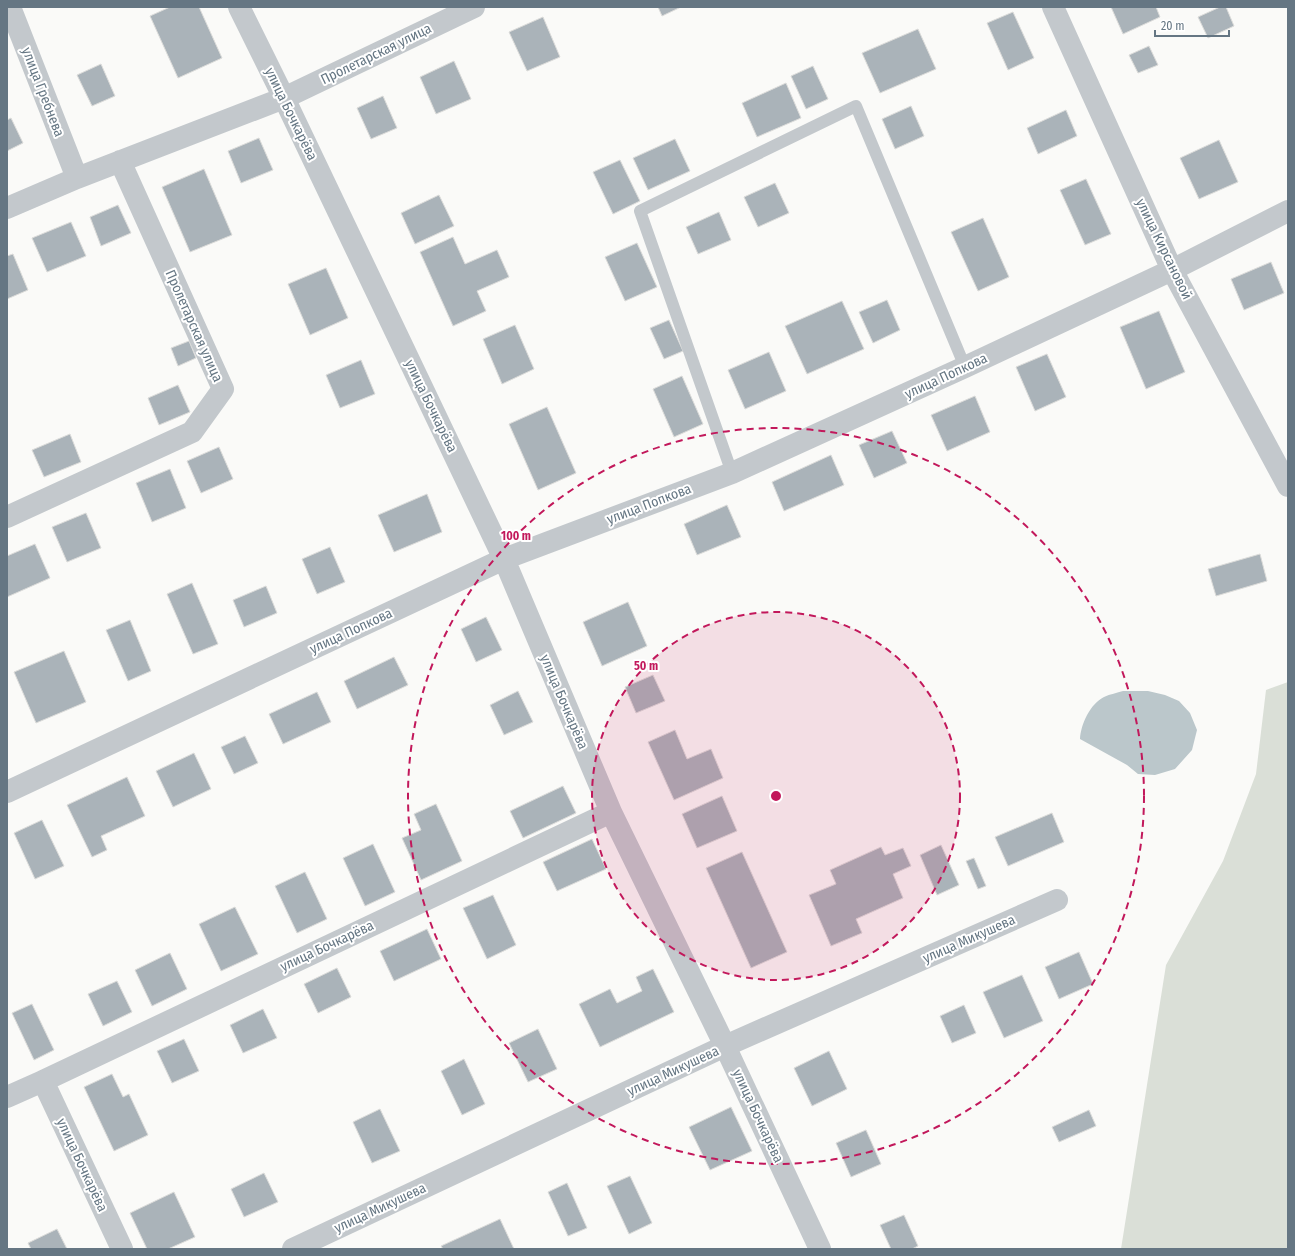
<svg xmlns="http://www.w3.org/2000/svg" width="1295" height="1256" font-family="'Fira Sans Condensed',sans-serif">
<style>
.green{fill:#dadfd7}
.water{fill:#bbc7cb}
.building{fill:#aab3b9;stroke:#dcdcda}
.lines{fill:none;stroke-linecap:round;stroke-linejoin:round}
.lane{stroke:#c3c8cc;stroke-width:12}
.street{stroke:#c3c8cc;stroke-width:22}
.ring{fill:none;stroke:#c2185b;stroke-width:2;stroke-dasharray:7 5}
.labels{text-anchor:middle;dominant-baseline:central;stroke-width:4;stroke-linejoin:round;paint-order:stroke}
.street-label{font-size:14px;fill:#657683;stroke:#fff}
.centre{fill:#c2185b;stroke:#fff;stroke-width:2}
.ring-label{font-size:12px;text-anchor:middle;font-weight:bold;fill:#c2185b;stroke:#fff;stroke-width:4;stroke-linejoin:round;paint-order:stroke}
</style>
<rect width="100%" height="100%" fill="#fafaf8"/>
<path class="green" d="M1288,682V1249H1121L1166,965L1223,861L1256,774L1266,690Z"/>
<path class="water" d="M1123,691H1148L1165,695L1179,701L1190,713L1197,730L1192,750L1175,769L1155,775L1138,774L1127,765L1080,739C1081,724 1090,704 1104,697C1110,694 1117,693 1123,691Z"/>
<path class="building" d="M170,7H199L222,58L178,78L150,16Z
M658,7H681L662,16Z
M1111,7H1156L1160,17L1123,34Z
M1220,7H1226L1234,26L1208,38L1198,17Z
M1013,12L1034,58L1008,70L987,23Z
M543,17L560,57L527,71L509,32Z
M918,29L936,69L880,93L862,53Z
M1149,46L1158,65L1138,73L1129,55Z
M454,61L471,99L436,114L420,77Z
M101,64L115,96L92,106L77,75Z
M813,66L828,99L806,109L791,76Z
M786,83L801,118L757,137L742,103Z
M383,96L397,128L371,139L357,108Z
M911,106L924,136L895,149L882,119Z
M1066,110L1077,136L1038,154L1027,128Z
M11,118L23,143L7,151V120Z
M259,138L273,170L241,183L228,151Z
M675,139L690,171L648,190L633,158Z
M1219,140L1238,182L1199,199L1180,158Z
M620,160L640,201L613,214L593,172Z
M204,169L232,235L190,252L162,187Z
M1086,179L1111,234L1085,245L1060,190Z
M775,183L789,213L758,227L744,197Z
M439,195L454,226L415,244L401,213Z
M118,205L131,233L101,246L90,217Z
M719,212L731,240L698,254L686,227Z
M983,218L1009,277L978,291L951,232Z
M71,222L86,256L47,272L32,238Z
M453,237L465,264L497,250L509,277L477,291L486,311L453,326L420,252Z
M637,243L657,287L625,301L605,257Z
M13,254L28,290L7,299V256Z
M1271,262L1284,293L1244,310L1231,279Z
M326,268L348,318L310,335L288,284Z
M887,300L900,330L873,343L859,312Z
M842,301L864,349L807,374L785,326Z
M1159,311L1185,372L1146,389L1120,327Z
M669,320L683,351L664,359L650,328Z
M515,325L534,369L502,384L483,339Z
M189,341L196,358L178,366L171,348Z
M769,352L786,391L745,409L728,370Z
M1047,354L1066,397L1035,411L1016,367Z
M361,360L375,394L340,408L326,375Z
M682,376L703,424L674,437L653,389Z
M178,385L190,412L159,425L148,398Z
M975,396L990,432L947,451L931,415Z
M547,407L576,473L538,490L509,424Z
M892,431L907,463L874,478L859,445Z
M70,434L81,462L44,477L32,450Z
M219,447L233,479L201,493L187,461Z
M831,455L844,485L784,511L772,482Z
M170,469L186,508L152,522L136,483Z
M427,494L442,532L394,552L378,515Z
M727,505L741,537L697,555L684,524Z
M86,513L101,548L67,562L52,527Z
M35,544L50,578L7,597V556Z
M330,547L345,582L317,594L302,559Z
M1260,554L1267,581L1216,596L1208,569Z
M192,583L218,644L193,654L167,594Z
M266,586L277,613L244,627L233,600Z
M628,602L647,646L602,666L583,622Z
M486,617L502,650L476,662L461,629Z
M130,620L151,671L128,681L106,630Z
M64,651L86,702L36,723L14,672Z
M394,657L408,685L357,709L344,681Z
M653,675L665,701L636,713L625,687Z
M518,691L533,722L504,735L490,705Z
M317,692L331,722L283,744L269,714Z
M675,730L687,759L711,749L723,778L674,800L648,742Z
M245,736L258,763L234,774L221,747Z
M194,753L211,789L173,807L156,771Z
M127,777L145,816L101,836L107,850L92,857L67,805Z
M563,786L576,813L523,838L510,811Z
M722,796L737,831L697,848L682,814Z
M436,804L462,861L421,880L402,838L421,830L414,814Z
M1052,813L1064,842L1008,866L995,837Z
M42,820L64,866L35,879L14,833Z
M592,839L606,869L557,891L543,862Z
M373,844L395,892L365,906L343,858Z
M941,845L959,885L937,895L920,855Z
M881,847L885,855L903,848L911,866L893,874L903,898L856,919L862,933L831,946L809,895L836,884L830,870Z
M742,852L787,952L751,968L706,868Z
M974,858L986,886L978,889L966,861Z
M305,872L327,919L297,933L275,886Z
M493,895L516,945L487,959L463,908Z
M235,907L258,954L221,971L199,924Z
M427,929L441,959L394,981L380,951Z
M1079,952L1093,984L1059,999L1045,967Z
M170,953L187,989L152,1006L135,970Z
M337,968L351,997L318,1013L304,984Z
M653,969L674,1012L600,1047L579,1004L610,989L617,1003L642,991L636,977Z
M1022,975L1043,1021L1004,1038L983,992Z
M117,981L132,1012L103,1026L88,994Z
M32,1004L54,1050L34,1060L12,1013Z
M964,1005L976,1033L952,1043L940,1016Z
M263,1009L277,1038L243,1053L230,1025Z
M538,1029L557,1069L528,1082L509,1043Z
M184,1039L199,1071L172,1083L157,1051Z
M829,1051L847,1089L812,1106L794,1068Z
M464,1059L485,1104L462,1115L441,1071Z
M112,1074L123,1097L129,1094L148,1135L114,1151L84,1087Z
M731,1107L752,1151L710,1170L689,1127Z
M380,1109L400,1151L372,1163L353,1122Z
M1089,1110L1096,1126L1059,1142L1052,1127Z
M866,1130L881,1164L851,1177L836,1143Z
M264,1173L278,1202L244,1217L231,1189Z
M630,1176L652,1223L629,1234L607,1186Z
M567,1183L587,1228L568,1236L548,1192Z
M174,1192L195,1237L168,1249H147L130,1213Z
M904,1215L918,1246L912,1249H891L880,1225Z
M500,1219L514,1249H443L441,1246Z
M57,1229L67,1249H31L28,1243Z"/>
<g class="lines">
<path class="lane" d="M732,473L640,211L856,106L965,367"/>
<path class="street" d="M10,7L77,178
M239,7L284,98L504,559L611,812L725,1046L820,1249
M1053,7L1172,270L1288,486
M7,208L77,178L284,98L474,7
M7,517L192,432L223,389L120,161
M7,792L504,559L732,473L965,367L1172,270L1288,211
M7,1097L43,1081
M122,1249L43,1081L611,812
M293,1249L725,1046L1057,900"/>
</g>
<circle cx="776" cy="796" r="184" fill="#c2185b" fill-opacity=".12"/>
<g class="ring">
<circle cx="776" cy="796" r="184"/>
<circle cx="776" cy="796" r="368"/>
</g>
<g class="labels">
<g class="street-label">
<text transform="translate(376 54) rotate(-26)">Пролетарская улица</text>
<text transform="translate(43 92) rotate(69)">улица Гребнева</text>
<text transform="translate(291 114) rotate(64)">улица Бочкарёва</text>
<text transform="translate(1164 249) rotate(64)">улица Кирсановой</text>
<text transform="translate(194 326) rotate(66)">Пролетарская улица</text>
<text transform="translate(946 376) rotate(-25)">улица Попкова</text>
<text transform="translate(431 406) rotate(64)">улица Бочкарёва</text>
<text transform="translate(649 504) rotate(-21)">улица Попкова</text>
<text transform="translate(351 631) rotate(-25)">улица Попкова</text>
<text transform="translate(564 702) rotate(67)">улица Бочкарёва</text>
<text transform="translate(969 939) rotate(-24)">улица Микушева</text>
<text transform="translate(327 946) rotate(-25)">улица Бочкарёва</text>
<text transform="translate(673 1071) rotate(-25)">улица Микушева</text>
<text transform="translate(758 1116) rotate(65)">улица Бочкарёва</text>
<text transform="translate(82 1165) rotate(65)">улица Бочкарёва</text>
<text transform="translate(380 1208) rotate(-25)">улица Микушева</text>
</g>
</g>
<circle cx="776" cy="796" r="6" class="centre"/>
<g class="ring-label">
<text x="516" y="540">100 m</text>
<text x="646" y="670">50 m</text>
</g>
<rect width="1295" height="1256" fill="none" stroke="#657683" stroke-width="16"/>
<path d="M1155 30v6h74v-6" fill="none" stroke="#657683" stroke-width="2"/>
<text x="1161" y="30" font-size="12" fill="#657683" stroke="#ffffff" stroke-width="3" paint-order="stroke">20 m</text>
</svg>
